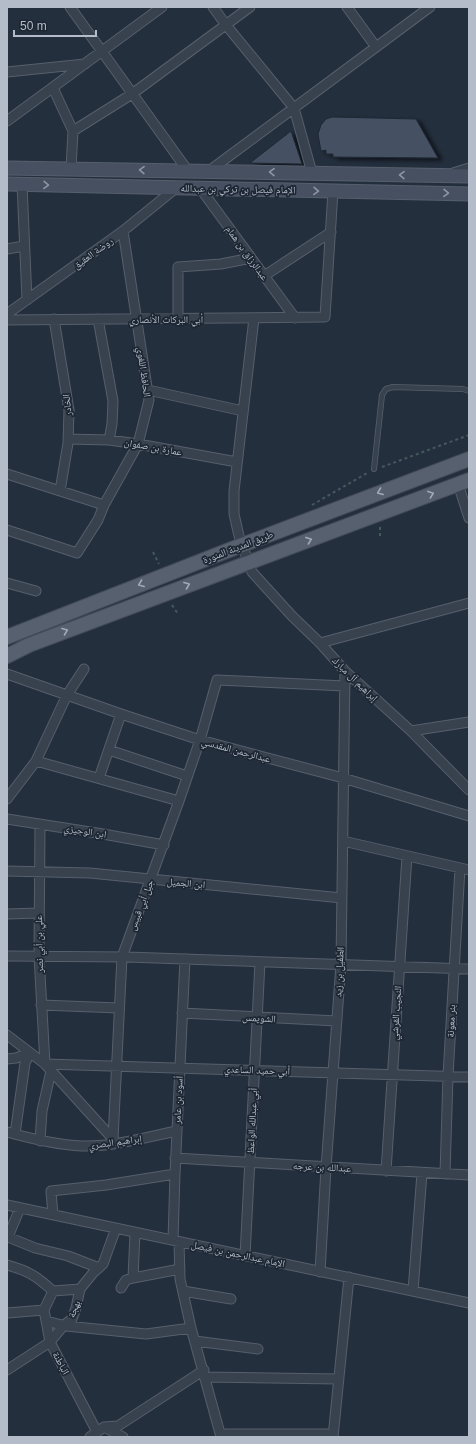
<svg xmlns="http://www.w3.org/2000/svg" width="476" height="1444" font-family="Helvetica,'Noto Naskh Arabic',sans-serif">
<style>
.building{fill:#455162;stroke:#1f2835;filter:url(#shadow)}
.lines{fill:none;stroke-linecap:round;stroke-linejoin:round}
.lane-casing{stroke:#565f6c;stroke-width:6}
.street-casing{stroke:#565f6c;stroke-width:11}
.secondary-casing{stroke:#565f6c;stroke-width:15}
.primary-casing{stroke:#414a57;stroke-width:16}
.path{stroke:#44595c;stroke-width:2;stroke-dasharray:3 3;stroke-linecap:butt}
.lane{stroke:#38414e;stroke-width:4.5}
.street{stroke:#38414e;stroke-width:9}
.secondary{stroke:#465061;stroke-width:13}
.primary{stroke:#56606e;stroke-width:14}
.oneway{stroke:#8e96a5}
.oneway2{stroke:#a1aab7}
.labels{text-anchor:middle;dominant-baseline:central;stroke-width:3.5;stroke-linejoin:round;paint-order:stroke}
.street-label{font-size:10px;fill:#b4bcc9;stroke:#1d2633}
</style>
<defs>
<filter id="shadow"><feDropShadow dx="4.5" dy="2.5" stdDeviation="2" flood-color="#0009"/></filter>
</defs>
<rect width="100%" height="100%" fill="#242f3e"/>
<path class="building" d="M332,117L416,119L438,158L333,157V154H326V150L321,151L318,134L321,125L326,119Z
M291,131L302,164L250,163Z"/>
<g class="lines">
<g class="lane-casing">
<path id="lane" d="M374,469L382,395L386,389L393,387L463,389L469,391"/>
</g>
<g class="street-casing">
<path id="street" d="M70,7L188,171
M213,7L226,25L294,108L312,173
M347,7L376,47
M7,72L85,64
M53,88L73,131L71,169
M7,121L162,7
M73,131L132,94L250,7
M209,171L430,7
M453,173L469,168
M22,184L27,300
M200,188L295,318
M7,249L24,246
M264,276L331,232
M7,314L123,231L176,188
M254,318L234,491V514L239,536L252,572L292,616L320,643L345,671L411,731L469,790
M54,319L69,410L68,443L60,491
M98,319L113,401L112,424L109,440
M178,319V267L221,264L251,258
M7,320L325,317L333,191
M148,390L243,411
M68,439L109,440L138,444L237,462
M7,474L104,505L98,520L77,553L7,530
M458,484L469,518
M104,505L138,444L149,400L123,231
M7,583L36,591
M320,643L469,603
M7,674L121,714L200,740L343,778L469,816
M411,731L469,722
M109,750L187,776
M36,761L179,801
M99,778L121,714
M7,799L36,761L67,695L84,669
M7,819L103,834L164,845
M40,824L39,956L45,1064L469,1077
M343,841L469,870
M7,871L90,873L342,898
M7,914L39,913
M7,956L127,957L469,969
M41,1005L119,1008
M182,1013L337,1021
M7,1035L45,1064L113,1139
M7,1059L16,1058L30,1053
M7,1132C32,1139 57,1145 82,1146C112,1147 148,1137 176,1131
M15,1134L25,1063L30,1053
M113,1139L122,957L179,801L200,740L217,680L345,686
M40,1141L42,1111L51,1071
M175,1158L469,1175
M386,1171L407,856
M445,1174L448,1076L460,868
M7,1205L469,1303
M20,1208L8,1237L35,1248L68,1256L99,1268
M53,1215L51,1191L106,1185L175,1174
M135,1233L133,1278L180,1269
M173,1240L175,1174L185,959
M179,1242L180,1279L191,1328L221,1437
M245,1256L260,962
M7,1265C29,1271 36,1276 53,1291L80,1289
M320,1272L326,1168L341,964L345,671
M121,1288L126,1280L133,1278
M53,1291L44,1310L50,1342L97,1432
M183,1291L231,1299
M413,1291L422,1173
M7,1313L44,1310
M46,1321L66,1326L146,1334L191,1328
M195,1341L258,1349
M7,1370L50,1342L64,1325L72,1319L76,1308L80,1289L93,1273L103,1264L116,1228
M206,1377L338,1379
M104,1427L123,1437
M221,1434H333
M90,1437L104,1427L118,1426L204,1370
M333,1437L349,1277"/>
</g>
<g class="secondary-casing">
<path id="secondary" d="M7,168L469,176
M7,184L469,194"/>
</g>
<g class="primary-casing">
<path id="primary" d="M7,637L242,545L469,459
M7,656L29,645L469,480"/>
</g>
<path class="path" d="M382,467L469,435
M312,505L369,472
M380,527V539
M153,552L159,564
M172,605L178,614"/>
<use href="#lane" class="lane"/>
<use href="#street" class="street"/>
<use href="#secondary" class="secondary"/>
<use href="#primary" class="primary"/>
</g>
<defs><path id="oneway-chevron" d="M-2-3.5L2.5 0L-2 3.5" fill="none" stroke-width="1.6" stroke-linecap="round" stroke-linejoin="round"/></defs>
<g class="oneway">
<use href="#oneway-chevron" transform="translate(142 170) rotate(-179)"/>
<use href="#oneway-chevron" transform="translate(272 172) rotate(-179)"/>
<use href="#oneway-chevron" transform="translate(402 175) rotate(-179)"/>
<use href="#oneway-chevron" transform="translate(46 185) rotate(1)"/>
<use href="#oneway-chevron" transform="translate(316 191) rotate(1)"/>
<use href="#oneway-chevron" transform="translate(446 193) rotate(1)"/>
</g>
<g class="oneway2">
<use href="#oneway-chevron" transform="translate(380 492) rotate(159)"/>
<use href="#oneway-chevron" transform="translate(431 494) rotate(-20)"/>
<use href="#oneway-chevron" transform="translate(309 540) rotate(-20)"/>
<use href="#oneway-chevron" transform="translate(141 584) rotate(159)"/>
<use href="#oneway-chevron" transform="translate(187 585) rotate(-21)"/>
<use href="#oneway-chevron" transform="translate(65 631) rotate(-21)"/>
</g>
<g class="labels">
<g class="street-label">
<text transform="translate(238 189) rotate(1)">الإمام فيصل بن تركي بن عبدالله</text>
<text transform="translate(93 253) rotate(-36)">روضة العقيق</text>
<text transform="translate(247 253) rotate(54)">عبدالرزاق بن همام</text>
<text x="166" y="319">أبي البركات الأنصاري</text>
<text transform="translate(144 372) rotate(82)">الحافظ اللغوي</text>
<text transform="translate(67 405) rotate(-96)">الخادر</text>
<text transform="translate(153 447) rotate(10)">عمارة بن صفوان</text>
<text transform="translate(238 547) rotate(-21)">طريق المدينة المنورة</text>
<text transform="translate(355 679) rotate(44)">إبراهيم آل مبارك</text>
<text transform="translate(236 750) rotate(15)">عبدالرحمن المقدسي</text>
<text transform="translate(85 831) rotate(9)">ابن الوجيزي</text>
<text transform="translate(186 883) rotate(5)">ابن الجميل</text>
<text transform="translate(141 905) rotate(-69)">جبل أبي قبيس</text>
<text transform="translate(39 944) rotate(-91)">علي بن أبي نصر</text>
<text transform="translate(339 972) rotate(-87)">الطفيل بن زيد</text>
<text transform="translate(396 1013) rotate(-86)">النجيب القرشي</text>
<text transform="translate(259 1018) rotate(3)">الشويمس</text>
<text transform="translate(451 1021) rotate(-87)">بئر معونة</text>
<text transform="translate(257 1070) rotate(2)">أبي حميد الساعدي</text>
<text transform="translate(178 1100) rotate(-87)">أسود بن عامر</text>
<text transform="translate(252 1121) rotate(-87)">أبي عبدالله الواعظ</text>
<text transform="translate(115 1142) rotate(-8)">إبراهيم البصري</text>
<text transform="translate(322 1167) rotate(3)">عبدالله بن عرجه</text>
<text transform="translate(238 1254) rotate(12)">الإمام عبدالرحمن بن فيصل</text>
<text transform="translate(74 1309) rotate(-68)">بهجة</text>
<text transform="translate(61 1363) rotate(62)">الباطنة</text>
</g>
</g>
<rect width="476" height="1444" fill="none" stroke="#b4bcc9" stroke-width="16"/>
<path d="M14 30v6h82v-6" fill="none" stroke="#b4bcc9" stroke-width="2"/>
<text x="20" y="30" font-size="12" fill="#b4bcc9" stroke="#1d2633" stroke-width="3" paint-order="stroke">50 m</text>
</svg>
